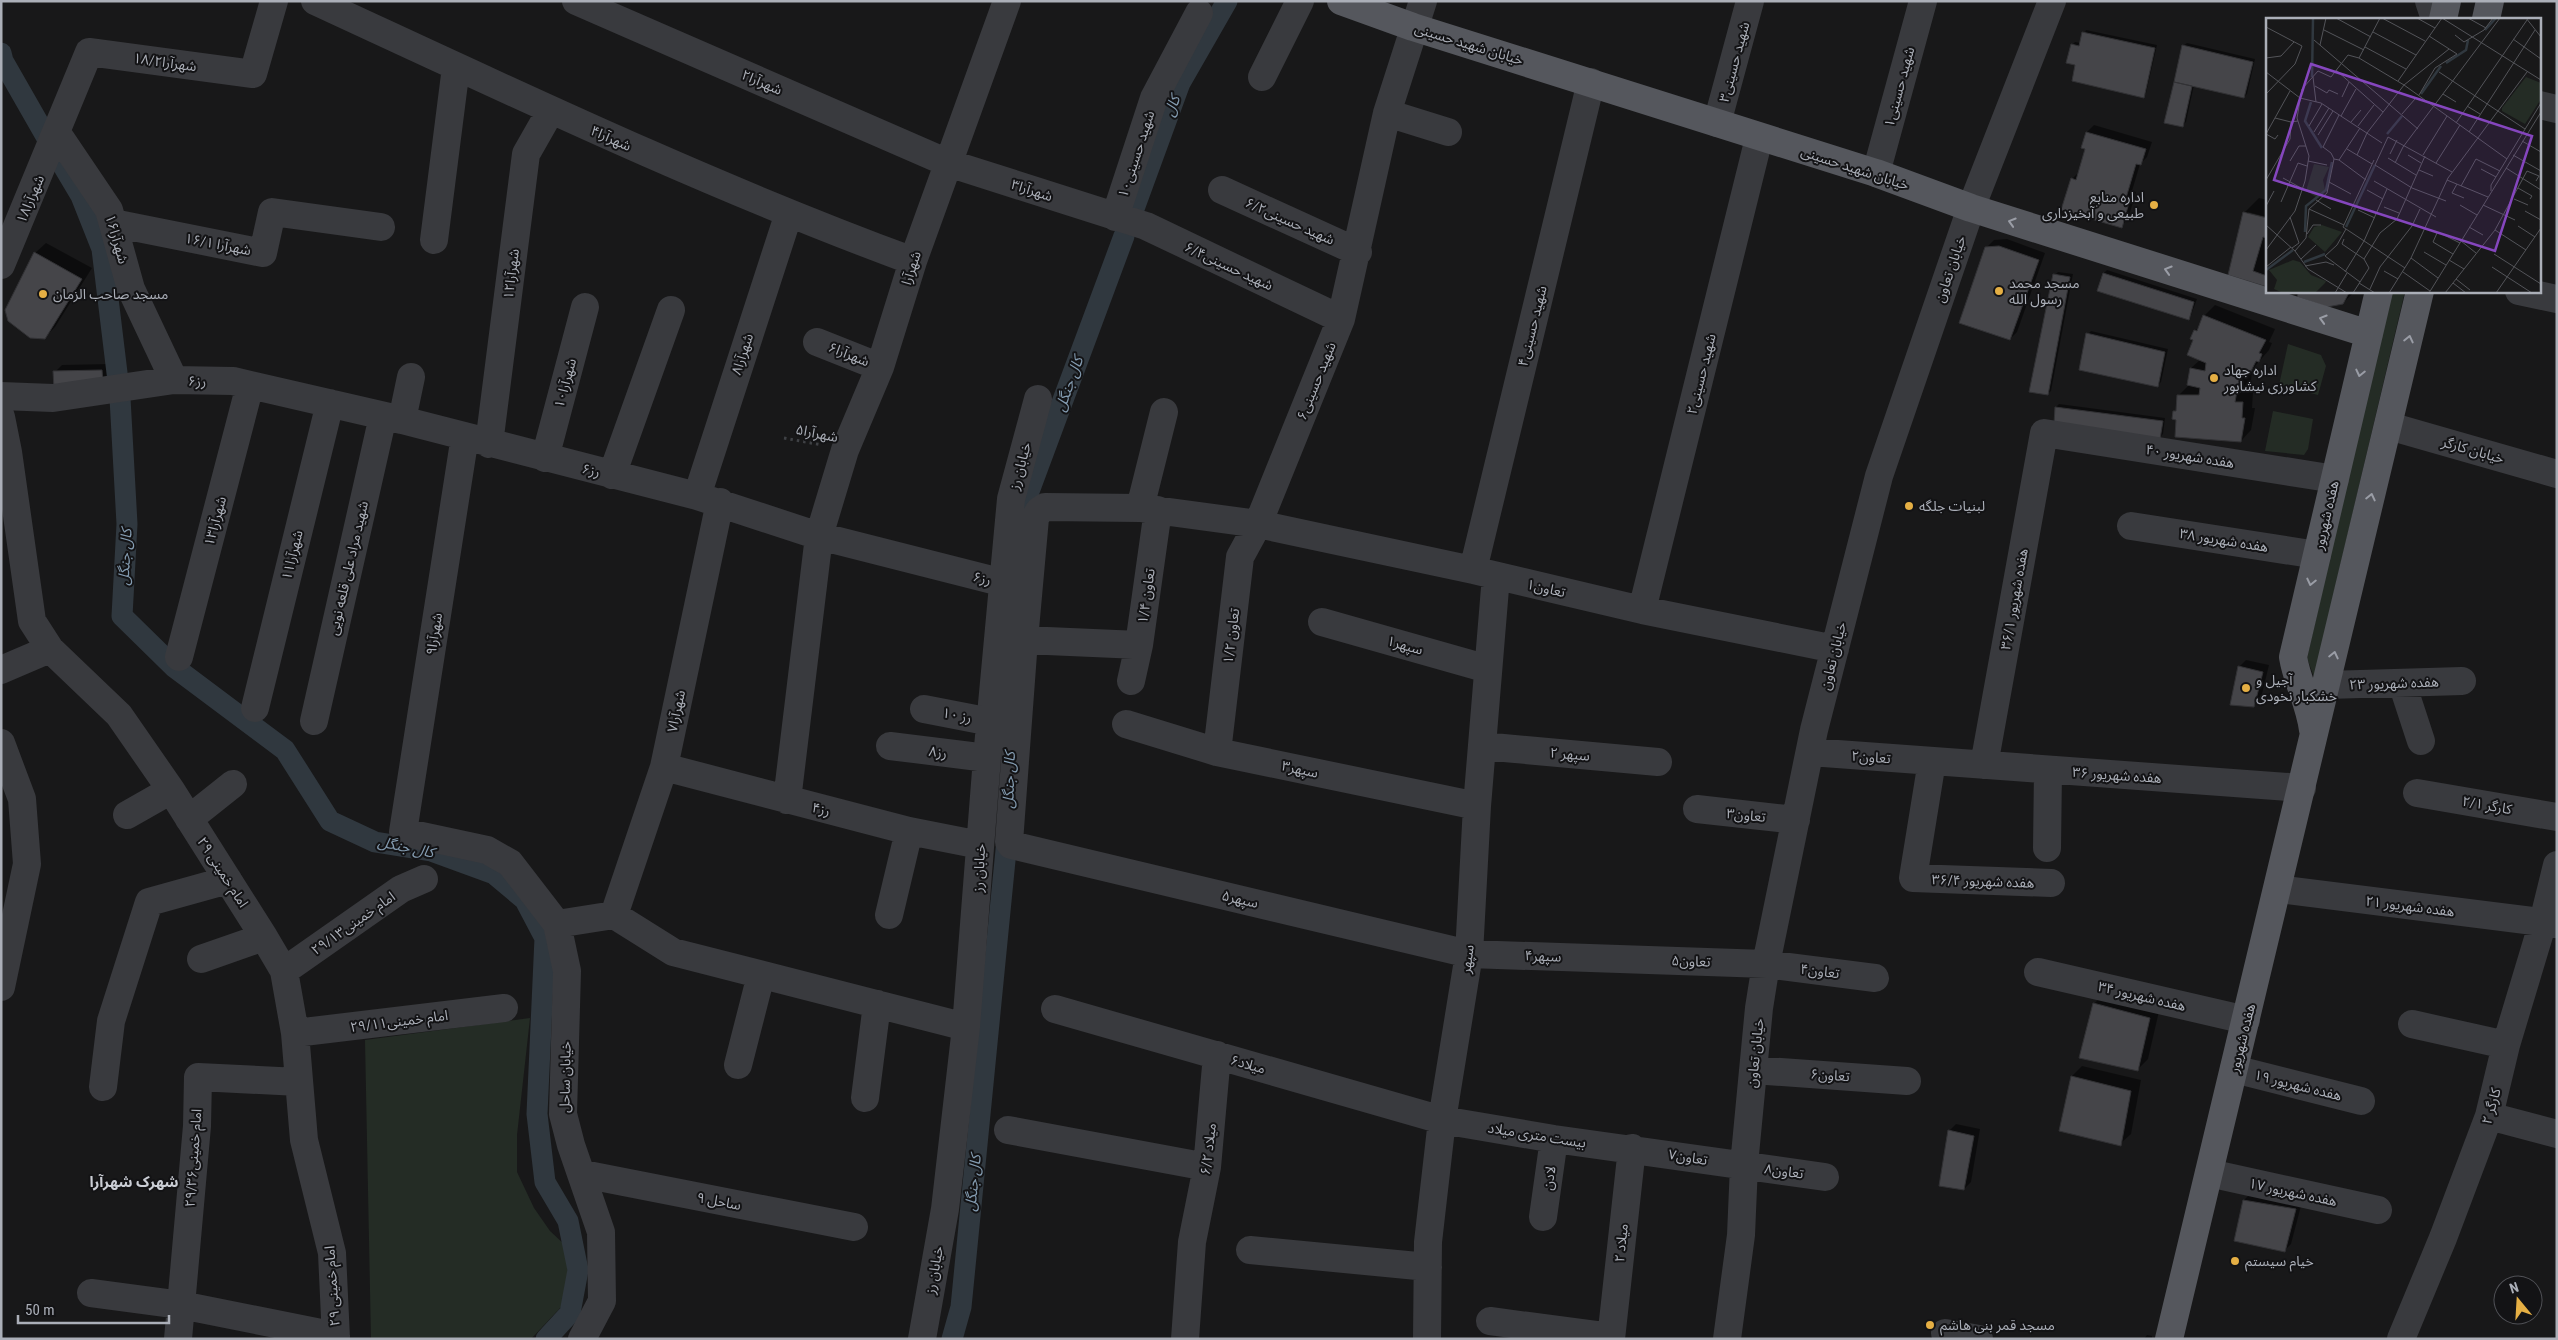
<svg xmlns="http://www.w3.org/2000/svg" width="2558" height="1340" font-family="'Roboto Condensed','Noto Sans Arabic',sans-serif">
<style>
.green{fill:#242c25}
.shadow{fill:#0007}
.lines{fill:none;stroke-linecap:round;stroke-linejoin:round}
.canal{stroke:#30383f;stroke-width:21}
.building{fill:#454549;stroke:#323235}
.path{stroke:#3f4145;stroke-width:3;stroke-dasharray:2.5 4;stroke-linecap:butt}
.minor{stroke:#393a3e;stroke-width:28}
.major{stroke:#55575d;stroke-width:28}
.oneway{stroke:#9a9da6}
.poi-dot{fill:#e5af44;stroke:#131315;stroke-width:2}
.labels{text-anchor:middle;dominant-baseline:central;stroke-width:4;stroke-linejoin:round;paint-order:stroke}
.street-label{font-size:14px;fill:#abafb8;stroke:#131315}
.poi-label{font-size:14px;fill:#abafb8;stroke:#131315;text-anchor:start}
.water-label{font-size:15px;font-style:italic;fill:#849cb1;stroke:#131315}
.neighbourhood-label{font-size:15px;font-weight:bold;fill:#cbced5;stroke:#131315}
.inset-river{fill:none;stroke:#30383f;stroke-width:2.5}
.inset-road{fill:none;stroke:#535459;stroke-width:1}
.view{fill:#8546be;fill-opacity:0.15;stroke:#8546be;stroke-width:2.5}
.inset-edge{fill:none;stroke:#abafb8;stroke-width:2.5}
</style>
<rect width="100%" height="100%" fill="#181819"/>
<path class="green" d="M2391,291H2405L2314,677L2307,658Z
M2288,344L2321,355L2326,366L2318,395L2279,385Z
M2273,411L2313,419L2308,449L2304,455L2265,451Z
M530,1018L517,1135V1172L534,1208L550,1231L565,1245L568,1272L562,1306L531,1339H371L365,1040Z"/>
<path class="shadow" d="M2086,30L2157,45L2146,93L2143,96L2077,64L2072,45L2075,42L2081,43Z
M2187,43L2255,59L2247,94L2244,97L2194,85L2186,122L2183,125V46Z
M2094,125L2152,142L2147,157L2140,164L2132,191L2136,192L2128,219L2121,226L2072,179L2079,172L2087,148L2083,147L2087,132Z
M2259,198L2267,200V217L2248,212V214L2267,219V286L2229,274L2245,212Z
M2007,239L2045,253L2017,332L2010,339L1986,248L1994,240Z
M46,243L92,268L55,327L44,338L35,253Z
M2107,270L2197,299L2191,315L2188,319L2104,273Z
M2058,272L2073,274L2051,391L2047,394L2055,275Z
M2300,291H2355L2343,303Z
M2215,305L2275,329L2269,342L2272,343L2269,350L2250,372H2252L2251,380L2246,384L2245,391L2253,392L2252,408H2255L2251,430L2241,441L2177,419L2174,412L2178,408L2179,395L2190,384L2191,368L2201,359L2195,340V331L2201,325L2204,316Z
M2091,331L2168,349L2161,382L2158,385L2088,334Z
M109,364V375L102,382L55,372L62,365Z
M2059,404L2165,418L2163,434L2160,437L2056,407Z
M2246,660L2269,665L2261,698L2254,705L2239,667Z
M2104,993L2160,1007L2148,1059L2137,1070L2094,1004Z
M2082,1066L2141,1080L2131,1134L2120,1144L2072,1076Z
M1956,1124L1980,1129L1971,1182L1964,1189L1949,1131Z
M2251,1193L2302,1202L2291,1244L2284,1251L2244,1200Z
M2147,1335L2152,1336V1339H2144Z"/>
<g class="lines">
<path class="canal" d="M1,53L3,61L47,138
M59,159L81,196L102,249L118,381
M1131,217L1180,83L1227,1
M120,398L127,524L122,616L174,667L285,750L330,821L375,842L431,851L494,874L525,900L545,938L537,1114L545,1182L568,1221L578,1270L570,1313L546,1339
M1018,532V521L1124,236
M952,1339L961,1307L1008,830"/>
</g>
<path class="building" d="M2082,32L2155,48L2144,98L2072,81L2075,65L2066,63L2071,44L2079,46Z
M2182,45L2253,62L2244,98L2174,82Z
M2174,82L2192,86L2183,127L2164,123Z
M2086,132L2146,149L2141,165L2136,164L2126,198L2130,199L2122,228L2061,210L2071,178L2076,180L2085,149L2081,148Z
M2243,212L2267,218V238L2263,237L2253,271L2267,276V287L2228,275Z
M1999,246L2039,260L2010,340L1959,323L1985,247Z
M34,252L82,279L45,339L30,338L8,321L5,310Z
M2103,273L2194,302L2189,320L2097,291Z
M2053,274L2070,277L2048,395L2029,392Z
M2299,291H2350L2343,304L2327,307L2297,297Z
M2203,315L2266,340L2259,353L2262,354L2259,362L2256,361L2250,373L2242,371L2239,382L2242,383L2241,392L2237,391L2235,402H2243L2242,418H2245L2241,442L2175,437L2176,420L2172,419L2173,411H2176L2177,395H2199L2200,388L2187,385L2190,368L2205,371L2206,363L2187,355L2193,340L2190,339L2194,330L2197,331Z
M2086,333L2165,352L2158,387L2079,370Z
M102,370L103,383L54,389L53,371Z
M2055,407L2163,421L2160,439L2054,424Z
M2238,666L2263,672L2254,707L2230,705Z
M2093,1003L2150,1018L2138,1071L2079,1058Z
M2071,1076L2131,1091L2121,1146L2059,1131Z
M1948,1130L1974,1136L1964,1190L1939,1186Z
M2243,1200L2296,1209L2285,1252L2234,1241Z"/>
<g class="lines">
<path class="path" d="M784,438L822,445"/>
<path class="minor" d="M315,1C512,92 709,186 913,261
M576,1L948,163L1146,226L1341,319
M2429,1L2435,19
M1262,77L1300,1
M2539,105L2557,109
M1387,113L1448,132
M1717,123L1750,1
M57,133L109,210L131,289L174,380
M1876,173L1923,1
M1222,190L1358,252
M1115,217L1154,98L1199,13
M113,223L263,253L272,212L381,227
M434,240L456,67
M1,265L89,52L253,74L274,1
M2519,291L2557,299
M817,342L880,367
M1,396L53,398L174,380L233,381L402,420L697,496L819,536L1004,583
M1,417L8,452L32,621L50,649L119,715L171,790L264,937L284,971L295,1033L304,1140L332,1253L336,1339
M402,420L411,377
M2389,426L2557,474
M465,436L403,832L487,850L510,863L557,924
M489,444L526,154L551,110
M545,458L585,307
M612,475L671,310
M697,496L789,213
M1140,508L1164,412
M2131,526L2317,555
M1473,570L1591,82
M1642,610L1759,138
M1322,622L1488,669
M1024,640L1139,645
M1835,649L1642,610L1473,570L1258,524L1140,508L1045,507L1039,511L1035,518L1024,640L1009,842L1011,845L1469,954L1766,964L1875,978
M179,657L250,385
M1,670L50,649
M1131,681L1139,645L1158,510
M2402,683L2421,741
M2327,685L2462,681
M255,708L330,403
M924,709L991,722
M314,721L383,416
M1126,724L1217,752L1477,806
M1,743L22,799L27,864L1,987
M890,746L987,758
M1482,746L1658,762
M1217,752L1240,557L1258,524L1341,319L1387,113L1423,1
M1810,752L2302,788
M1932,761L1913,878L2051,883
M1984,765L2044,433L2335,479
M664,767L909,831L980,845
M2417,793L2557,817
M787,800L819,536L845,450L880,367L913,261L1007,1
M1697,809L1796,820
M127,815L171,790
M189,819L233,784
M2047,848L2048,770
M2278,889L2557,924
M614,915L664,767L720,502
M614,915L673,952L966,1027
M889,915L909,831
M201,959L264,937
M284,971L401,889L424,879
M2038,972L2246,1020
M1055,1009L1442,1120L1554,1139L1825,1177
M2412,1024L2506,1045
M295,1033L504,1008
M738,1065L761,975
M2234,1069L2361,1101
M1753,1070L1907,1081
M103,1087L111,1021L149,902L228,880
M865,1098L877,1004
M2489,1116L2557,1134
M1008,1130L1207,1167
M2209,1173L2378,1210
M583,1174L854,1227
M1543,1217L1554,1139
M1250,1250L1428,1267
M91,1293L181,1305L336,1336
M1490,1321L1611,1337
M1945,1333L1979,1339
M178,1339L197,1126L198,1077L299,1082
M582,1339L602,1301L601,1232L571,1145L563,1114L567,971L557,924L614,915
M922,1339L945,1209L966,1027L987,758L1011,499L1038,399
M1185,1339L1192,1242L1207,1167L1217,1055
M1427,1339L1428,1242L1442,1120L1469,954L1477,806L1496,576
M1611,1339L1632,1148
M1727,1339L1741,1235L1744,1165L1759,1008L1766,964L1814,730L1879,476L1971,208L2052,1
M2401,1339L2443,1238L2489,1116L2506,1045L2543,922L2557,865"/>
<path class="major" d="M1341,1L1413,27L1876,173L1971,208L2369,334
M2443,19L2447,1
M2486,19L2490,1
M2313,730C2310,704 2297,682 2293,657L2379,291
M2169,1339L2420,291"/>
</g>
<defs><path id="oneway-chevron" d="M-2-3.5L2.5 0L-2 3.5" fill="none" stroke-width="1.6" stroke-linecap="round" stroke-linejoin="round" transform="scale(1.25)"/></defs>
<g class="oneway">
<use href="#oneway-chevron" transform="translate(2012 222) rotate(-163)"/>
<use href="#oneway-chevron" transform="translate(2168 270) rotate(-163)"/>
<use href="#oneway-chevron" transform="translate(2323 319) rotate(-163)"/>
<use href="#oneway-chevron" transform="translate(2409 339) rotate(-77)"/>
<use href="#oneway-chevron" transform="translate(2360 373) rotate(103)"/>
<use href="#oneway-chevron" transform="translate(2371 497) rotate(-77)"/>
<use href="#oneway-chevron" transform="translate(2311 582) rotate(103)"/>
<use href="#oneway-chevron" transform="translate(2334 655) rotate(-77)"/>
</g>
<g class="poi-dot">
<circle cx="2154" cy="205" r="5"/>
<circle cx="1999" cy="291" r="5"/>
<circle cx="43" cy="294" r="5"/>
<circle cx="2214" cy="378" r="5"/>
<circle cx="1909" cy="506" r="5"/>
<circle cx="2246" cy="688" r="5"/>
<circle cx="2235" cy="1261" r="5"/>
<circle cx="1930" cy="1325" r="5"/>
</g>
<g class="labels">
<g class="street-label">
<text transform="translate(1469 44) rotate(17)">خیابان شهید حسینی</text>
<text transform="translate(165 62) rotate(8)">شهرآرا۱۸/۲</text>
<text transform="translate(1734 62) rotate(-75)">شهید حسینی۳</text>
<text transform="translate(762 82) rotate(23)">شهرآرا۲</text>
<text transform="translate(1899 87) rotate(-75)">شهید حسینی۱</text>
<text transform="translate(611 138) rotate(24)">شهرآرا۴</text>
<text transform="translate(1136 154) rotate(-72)">شهید حسینی۱۰</text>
<text transform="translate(1855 168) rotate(18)">خیابان شهید حسینی</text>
<text transform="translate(1032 190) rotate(18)">شهرآرا۳</text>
<text transform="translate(30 199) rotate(-67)">شهرآرا۱۸</text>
<text transform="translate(1290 221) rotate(24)">شهید حسینی۶/۲</text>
<text transform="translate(117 239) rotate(74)">شهرآرا۱۶</text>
<text transform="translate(218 244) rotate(11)">شهرآرا ۱۶/۱</text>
<text transform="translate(1229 266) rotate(25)">شهید حسینی۶/۴</text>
<text transform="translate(911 268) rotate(-72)">شهرآرا</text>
<text transform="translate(1950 269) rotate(-71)">خیابان تعاون</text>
<text transform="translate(511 274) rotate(-83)">شهرآرا۱۲</text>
<text transform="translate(1532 326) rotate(-76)">شهید حسینی۴</text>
<text transform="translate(742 354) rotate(-72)">شهرآرا۸</text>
<text transform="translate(849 354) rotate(22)">شهرآرا۶</text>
<text transform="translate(1701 374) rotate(-76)">شهید حسینی۲</text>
<text transform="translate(197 381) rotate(1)">رز۶</text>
<text transform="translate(1316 381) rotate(-68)">شهید حسینی۶</text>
<text transform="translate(565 383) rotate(-75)">شهرآرا۱۰</text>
<text transform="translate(817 433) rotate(11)">شهرآرا۵</text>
<text transform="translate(2473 450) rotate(16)">خیابان کارگر</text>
<text transform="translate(2190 456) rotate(9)">هفده شهریور ۴۰</text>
<text transform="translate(1020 466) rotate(-75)">خیابان رز</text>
<text transform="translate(591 470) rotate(14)">رز۶</text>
<text transform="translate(2326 515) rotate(-77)">هفده شهریور</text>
<text transform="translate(215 521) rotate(-75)">شهرآرا۱۳</text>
<text transform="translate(2224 540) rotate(9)">هفده شهریور ۳۸</text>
<text transform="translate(292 555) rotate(-76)">شهرآرا۱۱</text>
<text transform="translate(348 568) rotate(-77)">شهید مراد علی قلعه نویی</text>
<text transform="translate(982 578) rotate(14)">رز۶</text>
<text transform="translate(1546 588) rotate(13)">تعاون۱</text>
<text transform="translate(1146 596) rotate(-82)">تعاون ۱/۴</text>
<text transform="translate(2014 599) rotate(-80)">هفده شهریور ۳۶/۱</text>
<text transform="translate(434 634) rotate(-81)">شهرآرا۹</text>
<text transform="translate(1231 636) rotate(-83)">تعاون ۱/۲</text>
<text transform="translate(1405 645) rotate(16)">سپهر۱</text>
<text transform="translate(1833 656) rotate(-76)">خیابان تعاون</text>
<text transform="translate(2394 683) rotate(-2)">هفده شهریور ۲۳</text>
<text transform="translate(676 711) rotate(-78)">شهرآرا۷</text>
<text transform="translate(957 715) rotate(11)">رز ۱۰</text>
<text transform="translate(938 752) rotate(7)">رز۸</text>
<text transform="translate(1570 754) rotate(5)">سپهر ۲</text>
<text transform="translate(1871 757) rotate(4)">تعاون۲</text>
<text transform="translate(1300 769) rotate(12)">سپهر۳</text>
<text transform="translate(2117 775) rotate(4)">هفده شهریور ۳۶</text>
<text transform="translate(2487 805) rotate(10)">کارگر ۲/۱</text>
<text transform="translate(821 809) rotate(14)">رز۴</text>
<text transform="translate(1746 815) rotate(6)">تعاون۳</text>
<text transform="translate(979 868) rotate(-87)">خیابان رز</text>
<text transform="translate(223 872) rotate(57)">امام خمینی ۲۹</text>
<text transform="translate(1983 881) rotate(2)">هفده شهریور ۳۶/۴</text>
<text transform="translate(1240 899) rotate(13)">سپهر۵</text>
<text transform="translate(2410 906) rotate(7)">هفده شهریور ۲۱</text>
<text transform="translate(353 923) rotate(-35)">امام خمینی۲۹/۱۳</text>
<text transform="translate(1543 956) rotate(2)">سپهر۴</text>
<text transform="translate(1467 959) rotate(-83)">سپهر</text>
<text transform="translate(1691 961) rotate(2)">تعاون۵</text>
<text transform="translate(1820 971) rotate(7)">تعاون۴</text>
<text transform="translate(2142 996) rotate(13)">هفده شهریور ۳۴</text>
<text transform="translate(399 1021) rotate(-7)">امام خمینی۲۹/۱۱</text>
<text transform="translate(2242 1038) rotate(-76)">هفده شهریور</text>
<text transform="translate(1755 1053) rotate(-84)">خیابان تعاون</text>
<text transform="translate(1248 1064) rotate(16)">میلاد۶</text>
<text transform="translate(1830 1075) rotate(4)">تعاون۶</text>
<text transform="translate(565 1077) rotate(-89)">خیابان ساحل</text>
<text transform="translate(2298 1085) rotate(14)">هفده شهریور ۱۹</text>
<text transform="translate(2491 1106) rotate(-74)">کارگر ۲</text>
<text transform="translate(1537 1135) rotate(9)">بیست متری میلاد</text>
<text transform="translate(1208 1149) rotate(-83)">میلاد ۶/۲</text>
<text transform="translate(1688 1157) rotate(9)">تعاون۷</text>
<text transform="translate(193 1158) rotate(-86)">امام خمینی۲۹/۳۶</text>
<text transform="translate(1784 1171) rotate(8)">تعاون۸</text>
<text transform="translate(1549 1178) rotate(-82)">لادن</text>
<text transform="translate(2293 1192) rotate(12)">هفده شهریور ۱۷</text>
<text transform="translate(719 1201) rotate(11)">ساحل ۹</text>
<text transform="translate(1621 1243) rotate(-84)">میلاد ۲</text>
<text transform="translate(934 1270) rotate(-80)">خیابان رز</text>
<text transform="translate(332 1286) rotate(-94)">امام خمینی ۲۹</text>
</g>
<g class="poi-label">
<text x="2144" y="197" text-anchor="end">اداره منابع<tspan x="2144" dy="16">طبیعی و آبخیزداری</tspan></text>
<text x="2009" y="283">مسجد محمد<tspan x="2009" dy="16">رسول الله</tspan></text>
<text x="53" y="294">مسجد صاحب الزمان</text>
<text x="2224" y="370">اداره جهاد<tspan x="2224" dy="16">کشاورزی نیشابور</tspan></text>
<text x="1919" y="506">لبنیات جلگه</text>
<text x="2256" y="680">آجیل و<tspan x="2256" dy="16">خشکبار نخودی</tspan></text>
<text x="2245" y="1261">خیام سیستم</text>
<text x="1940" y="1325">مسجد قمر بنی هاشم</text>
</g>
<g class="water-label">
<text transform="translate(1172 106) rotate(-70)">کال</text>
<text transform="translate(1069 384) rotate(-70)">کال جنگل</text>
<text transform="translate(125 557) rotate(-87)">کال جنگل</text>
<text transform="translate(1009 780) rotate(-88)">کال جنگل</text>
<text transform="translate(406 847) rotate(12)">کال جنگل</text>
<text transform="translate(973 1183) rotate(-84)">کال جنگل</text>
</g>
<g class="neighbourhood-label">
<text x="134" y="1182">شهرک شهرآرا</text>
</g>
</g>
<g transform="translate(2266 18)">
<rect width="275" height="275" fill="#181819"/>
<path d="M260,59L275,65V81L259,106L236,93V90ZM48,146L63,149L57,162L59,172L50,179L40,173ZM56,207L76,214L59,234L42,219L48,209ZM27,242L34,244L45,257L60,263L59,265L49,275H17L8,271L11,262L3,252Z" fill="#242c25"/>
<path class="inset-river" d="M219,12L230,0M180,45L200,32L202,22M46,59L47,1M155,76L175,48M45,84L39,103L56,130M121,116L136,98M80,209L109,147M39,214L40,188L60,172L66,144M38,244L59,236M0,252L27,232"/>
<path class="inset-road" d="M70,0L105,19M114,0L93,40L138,67L241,141M116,0L159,23M151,0L169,10M176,0L275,62M202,0L220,10M260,0L275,19M0,9L36,28L29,46L0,76M58,12L98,32M107,14L150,37M189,17L198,24L218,12L227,0M247,21L275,41M48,22L152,111M54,27L60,0M99,29L140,51M0,40L15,38L28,24M70,52L117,94M0,54L34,80L55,85L116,125M173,54L259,111M47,59L50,84M132,63L176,0M49,68L61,75L63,72L72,76M177,76L190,84M153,77L169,50L191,36L163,18M76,79L83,64M201,88L214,96M136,96L149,81M75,98L90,71M9,100L25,104M85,104L95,92M190,105L261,2M43,108L56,86M92,108L108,87M48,114L63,90M203,114L269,12M0,116L24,73M0,116L9,121L12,117M52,117L67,93M256,123L275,134M81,131L106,146M124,136L131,122M91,137L101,115L138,67L183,31M142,137L155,145M157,137L181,98M247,137L275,153M122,140L150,157M68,141L65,135L57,129L73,97M73,142L94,110M73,142L100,162M24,143L33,128H40M42,143L61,147M129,145L137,129L234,0M170,145L194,107M240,150L275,172M215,151L230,159M153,152L167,158M17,160L37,171M0,162L24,121L25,104L32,103M181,162L222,179M108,163L170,199M63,164L85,176M191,166L186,175L198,180M195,168L210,141L234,153M252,170L266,178L264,181M101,172L117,181M225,173V167L275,85M248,181L262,187M50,182L65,191M180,183L146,170L109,147L122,119L186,154M15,184L32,145L41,148M194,187L211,197M217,187L249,202M0,188L8,173M118,189L133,195M43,191L78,207M92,192L109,200M259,193L275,202M24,199L33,225L26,230M0,207L29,233L42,251L81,275M252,208L269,219M203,209L217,217M80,211L77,209L108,142M80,211L71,227L59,238L94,264M80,211L139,250M229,212L260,232M171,215L167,224L187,236M41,216L47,207H55M176,216L194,225M78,221L76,226L98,241L103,250L87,275M195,223L210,235M0,232L29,193L39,163L43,138L31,100L36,71L52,53L65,59L82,37L93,40M29,233L40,220L43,191L61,175L68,141L73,142M158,234L180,247M228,236L275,266M145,240L172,260M35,241L50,227M98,241L114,215L131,201L159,138M183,242L198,251M39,248L60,244L68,247M0,249L25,229M226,249L266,275M118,253L132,261M79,254L98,223L121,171M137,254L164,273M190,261L204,272M93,265L109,275M187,265L200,275M104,271L114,249L146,208L154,191M69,275L81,255M123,275L145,240L182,160L261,54M163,275L275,94M179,275L229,212L261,153L273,158L270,163M230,275L275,210"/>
<path class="view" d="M45,46L266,118L229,233L8,162Z"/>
<rect width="275" height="275" class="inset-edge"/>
</g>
<rect width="2558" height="1340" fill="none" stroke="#abafb8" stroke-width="5"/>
<g transform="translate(2518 1300) rotate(342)"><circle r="24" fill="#131315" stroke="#505156"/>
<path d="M0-4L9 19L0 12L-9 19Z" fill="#e5af44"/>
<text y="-8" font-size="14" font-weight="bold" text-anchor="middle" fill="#abafb8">N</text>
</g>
<path d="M18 1315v8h151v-8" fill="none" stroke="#abafb8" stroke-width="2.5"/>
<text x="25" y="1315" font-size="15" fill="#abafb8" stroke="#131315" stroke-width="4" paint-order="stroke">50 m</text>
</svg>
